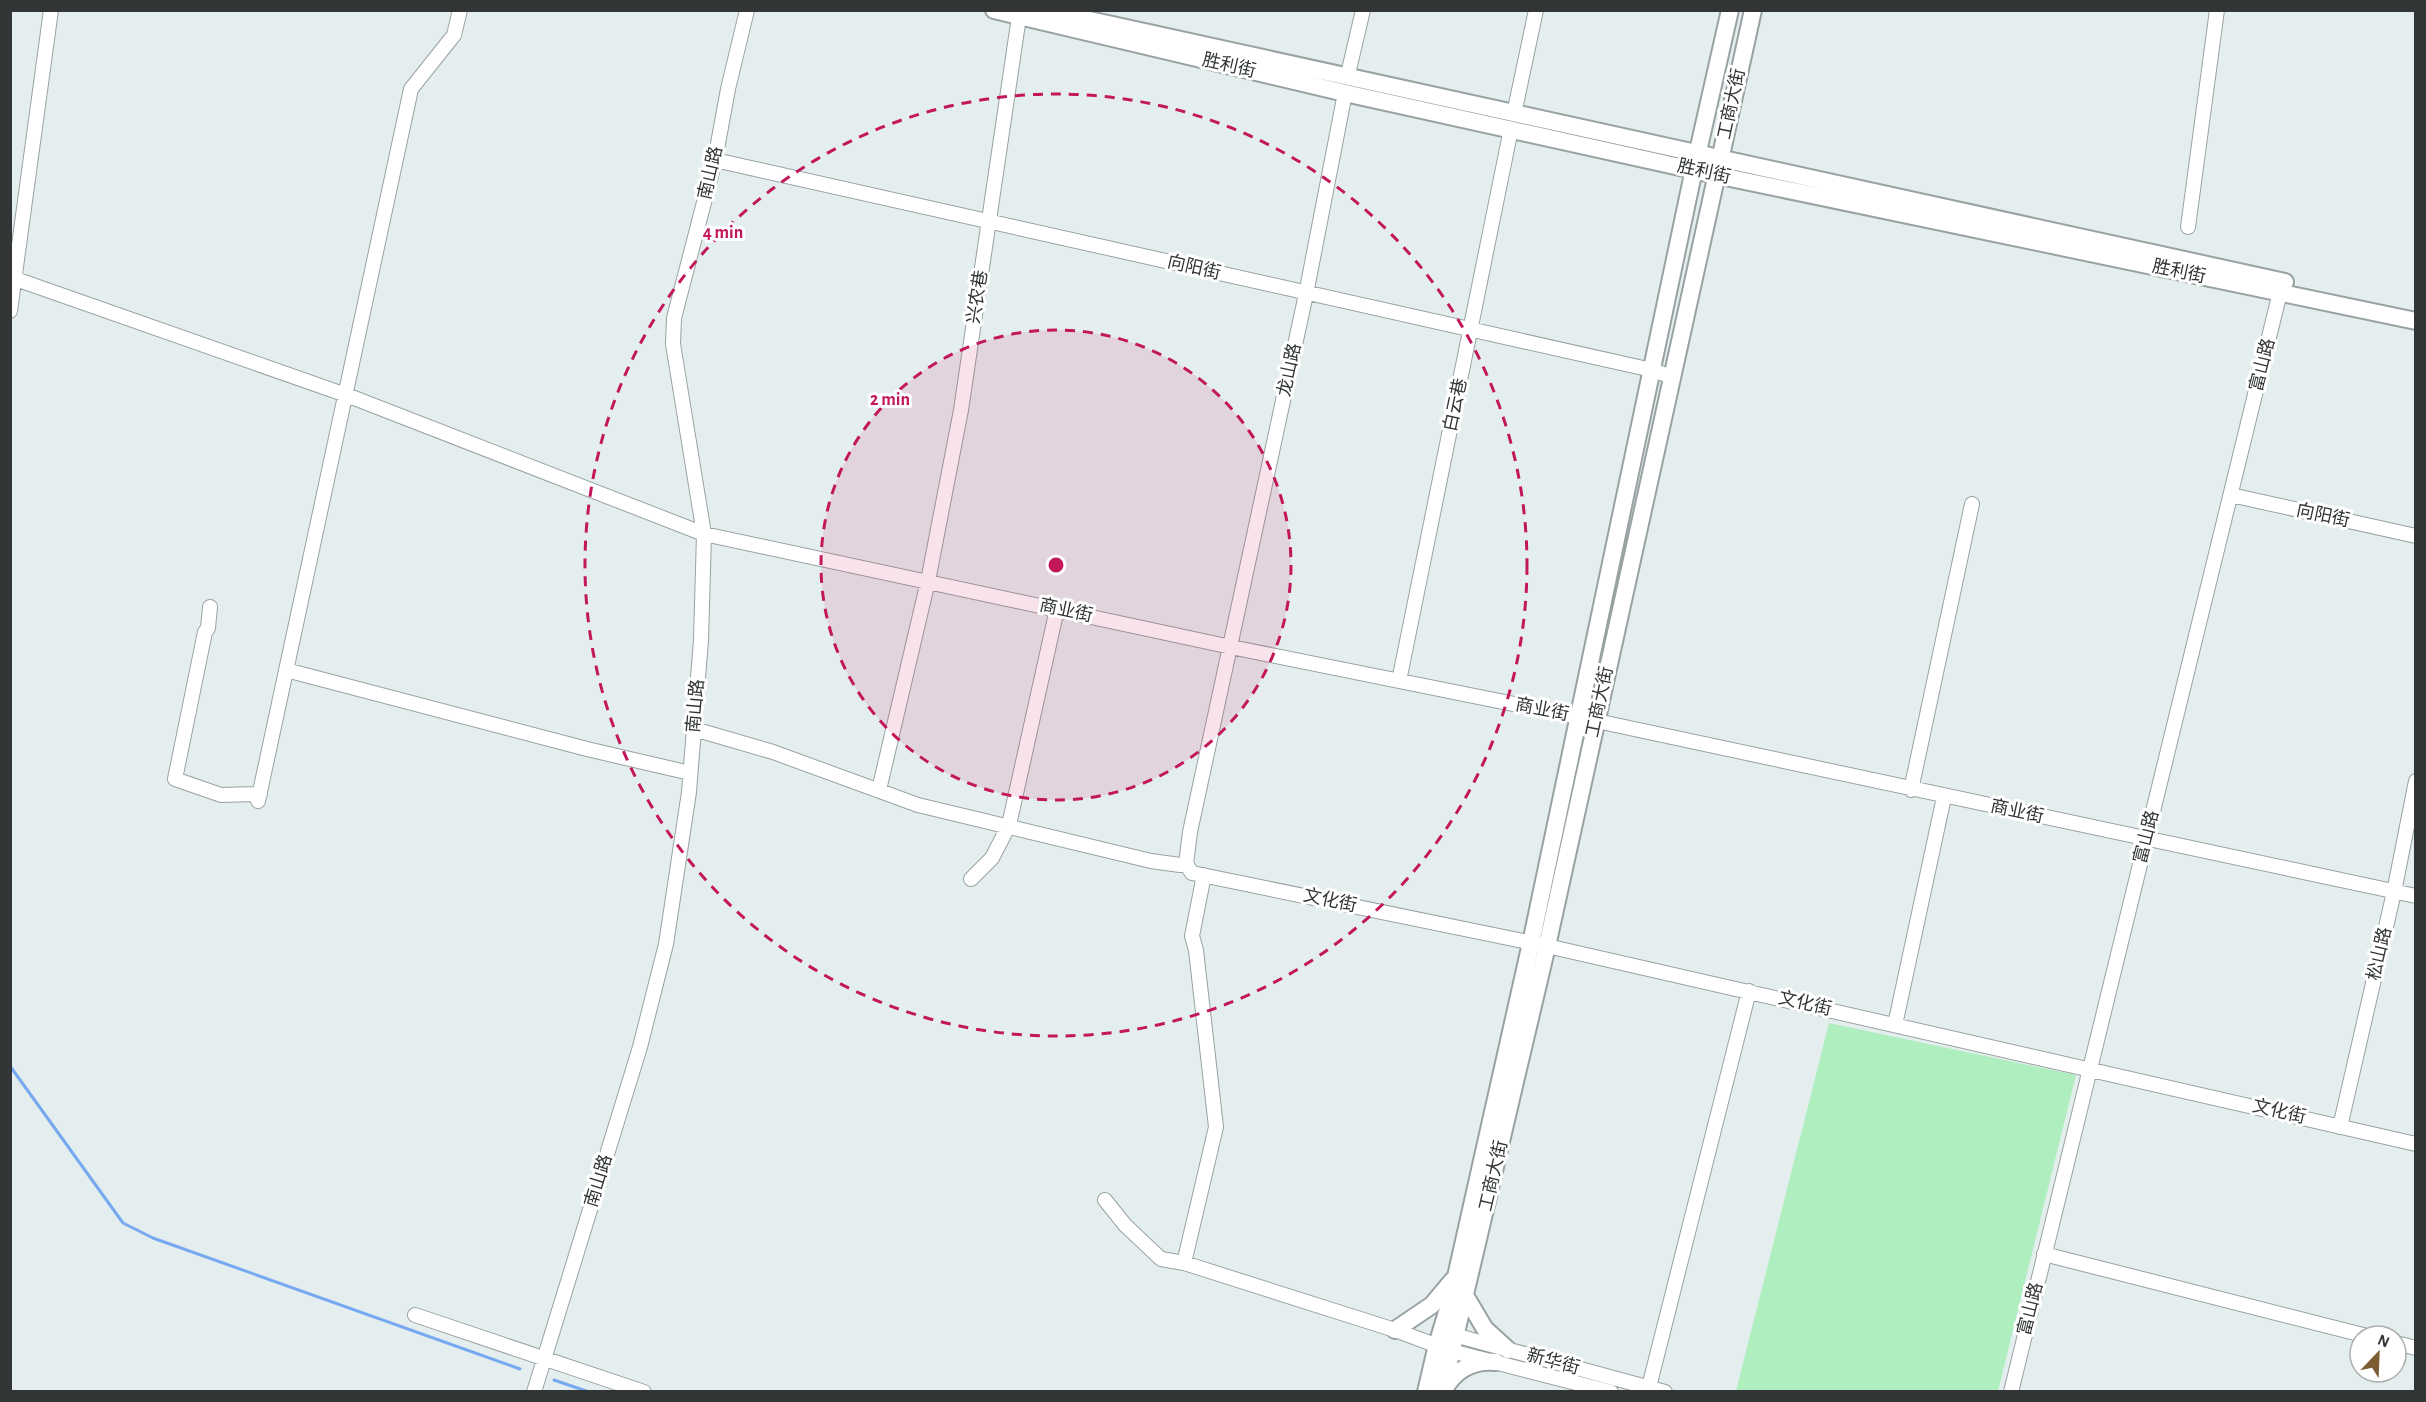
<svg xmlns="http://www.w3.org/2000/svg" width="2426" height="1402" font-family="'Alegreya Sans','Noto Sans SC',sans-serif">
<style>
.green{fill:#afeebe}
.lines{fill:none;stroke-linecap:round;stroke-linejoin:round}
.stream{stroke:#77a9f0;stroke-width:3}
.minor-casing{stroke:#99a2a3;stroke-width:16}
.major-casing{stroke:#99a2a3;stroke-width:20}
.minor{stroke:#fff;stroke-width:14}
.major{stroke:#fff;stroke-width:16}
.ring{fill:none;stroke:#c2185b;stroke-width:3;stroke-dasharray:10 8}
.labels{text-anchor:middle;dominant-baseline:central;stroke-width:6;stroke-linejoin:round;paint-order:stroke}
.street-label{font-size:18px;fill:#313535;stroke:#fff}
.centre{fill:#c2185b;stroke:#fff;stroke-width:3}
.ring-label{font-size:18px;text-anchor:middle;font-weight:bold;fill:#c2185b;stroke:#fff;stroke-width:6;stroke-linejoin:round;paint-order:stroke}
</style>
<rect width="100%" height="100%" fill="#e5eeef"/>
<path class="green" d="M1829,1023L2076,1075L1998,1391H1736Z"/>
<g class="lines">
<path class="stream" d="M10,1066L123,1223L153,1238L520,1369
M554,1380L589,1392"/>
<g class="minor-casing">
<path id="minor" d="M1348,74L1363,10
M1345,93L1306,294L1190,832L1186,864L1192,873L1547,946L2416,1144
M1514,114L1536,10
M715,160L1652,370L1672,377
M2188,227L2217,10
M10,277L349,396L704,534L1231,647L1578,717L2416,896
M10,311L51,10
M2231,495L2416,536
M210,607L208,628L205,632L175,779L221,795L260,794
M286,670L587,749L690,773
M1399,681L1511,129
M694,729L773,752L918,805L1151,861L1180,865L1186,864
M879,790L928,581L961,410L1020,10
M1911,790L1972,504
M258,801L411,89L454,35L460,10
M971,879L992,858L1009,825L1057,609
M1895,1025L1944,797
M2340,1127L2394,892L2416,781
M1105,1200L1125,1225L1161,1259L1184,1263L1395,1330L1451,1351L1611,1392
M2044,1254L2367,1336
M1184,1263L1216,1127L1196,950L1192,936L1204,875
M415,1315L644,1392
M1447,1333L1665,1392
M2396,1343L2416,1348
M1649,1387L1749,991
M534,1392L640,1047L666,944L689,792L701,640L704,534L673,344L674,318L715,160L728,89L747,10
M2011,1392L2282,284"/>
</g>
<g class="major-casing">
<path id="major" d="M994,10L1345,93L1716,175L2416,321
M1044,10C1459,98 1871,193 2285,282
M1466,1297L1485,1329L1508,1350
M1395,1330L1432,1305L1453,1280
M1445,1388C1456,1369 1474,1360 1496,1362
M1426,1392L1437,1345L1451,1299L1531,943L1694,169L1730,10
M1442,1392L1547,946L1753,10"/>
</g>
<use href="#minor" class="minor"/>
<use href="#major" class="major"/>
</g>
<circle cx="1056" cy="565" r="235" fill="#c2185b" fill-opacity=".12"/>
<g class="ring">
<circle cx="1056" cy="565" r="235"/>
<circle cx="1056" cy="565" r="471"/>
</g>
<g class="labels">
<g class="street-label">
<text transform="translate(1229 66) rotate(13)">胜利街</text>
<text transform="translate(1732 104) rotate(-78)">工商大街</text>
<text transform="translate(1704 172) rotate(13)">胜利街</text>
<text transform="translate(711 173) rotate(-77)">南山路</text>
<text transform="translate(1194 268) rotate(13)">向阳街</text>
<text transform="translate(2179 272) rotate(12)">胜利街</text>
<text transform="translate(978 297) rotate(-81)">兴农巷</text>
<text transform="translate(2263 365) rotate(-76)">富山路</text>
<text transform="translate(1290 370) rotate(-78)">龙山路</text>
<text transform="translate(1456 405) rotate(-78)">白云巷</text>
<text transform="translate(2323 516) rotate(12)">向阳街</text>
<text transform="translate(1066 611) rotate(12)">商业街</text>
<text transform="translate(1600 702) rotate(-78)">工商大街</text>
<text transform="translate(696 706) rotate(-85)">南山路</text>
<text transform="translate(1542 710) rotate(11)">商业街</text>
<text transform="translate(2017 812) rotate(12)">商业街</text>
<text transform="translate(2147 837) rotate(-76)">富山路</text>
<text transform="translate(1330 901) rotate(12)">文化街</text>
<text transform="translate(2380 954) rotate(-77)">松山路</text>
<text transform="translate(1805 1004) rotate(13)">文化街</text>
<text transform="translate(2279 1112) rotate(13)">文化街</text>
<text transform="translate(1494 1176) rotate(-77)">工商大街</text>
<text transform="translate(599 1181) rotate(-73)">南山路</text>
<text transform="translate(2031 1309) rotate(-76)">富山路</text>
<text transform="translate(1553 1362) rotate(15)">新华街</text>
</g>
</g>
<circle cx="1056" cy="565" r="9" class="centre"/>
<g class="ring-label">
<text x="723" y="238">4 min</text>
<text x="890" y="405">2 min</text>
</g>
<rect width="2426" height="1402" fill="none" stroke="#313535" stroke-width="24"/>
<g transform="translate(2378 1354) rotate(23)"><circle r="28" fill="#ffffff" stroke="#adaeae" stroke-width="1.5"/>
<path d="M0-4.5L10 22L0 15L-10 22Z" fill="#7c5c32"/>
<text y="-9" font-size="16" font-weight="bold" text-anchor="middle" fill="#313535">N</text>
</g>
</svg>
